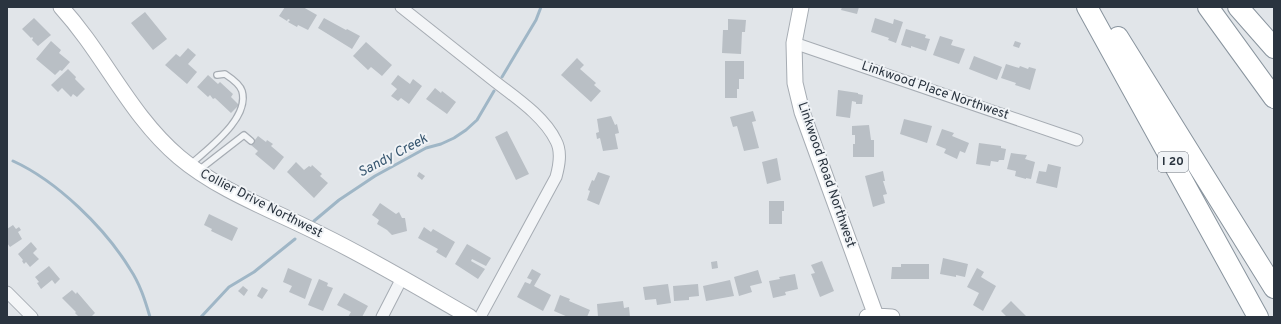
<svg xmlns="http://www.w3.org/2000/svg" width="1281" height="324" font-family="Overpass,sans-serif">
<style>
.lines{fill:none;stroke-linecap:round;stroke-linejoin:round}
.stream{stroke:#9fb6c6;stroke-width:3}
.building{fill:#b9bfc5}
.lane-casing{stroke:#a6acb3;stroke-width:8}
.street-casing{stroke:#a6acb3;stroke-width:13}
.secondary-casing{stroke:#a6acb3;stroke-width:17}
.highway-casing{stroke:#89949e;stroke-width:22}
.lane{stroke:#f3f5f7;stroke-width:5.5}
.street{stroke:#f3f5f7;stroke-width:11}
.secondary{stroke:#fff;stroke-width:15}
.highway{stroke:#fff;stroke-width:20}
.labels{text-anchor:middle;dominant-baseline:central;stroke-width:4;stroke-linejoin:round;paint-order:stroke}
.shield{fill:#f0f3f6;stroke:#656d76;stroke-width:1}
.shield-label{font-size:12px;font-weight:bold;fill:#2a343f}
.street-label{font-size:13px;fill:#2a343f;stroke:#f0f3f6}
.water-label{font-size:14px;font-style:italic;fill:#385770;stroke:#f0f3f6}
</style>
<rect width="100%" height="100%" fill="#e1e5e9"/>
<g class="lines">
<path class="stream" d="M502,77L536,20L541,7
M13,161C57,181 105,228 130,269C140,284 145,300 150,317
M314,221L339,200L375,176L426,148L441,144L454,138L466,130L477,120L494,91
M201,317L229,287L254,272L295,239"/>
</g>
<path class="building" d="M285,7H303L317,15L308,30L298,25L297,27L288,22L290,20L288,19L287,21L279,16Z
M842,7H859L857,14L841,10Z
M145,12L167,39L153,50L131,23Z
M34,18L51,35L38,46L32,40L33,38L32,37L31,38L22,29Z
M324,18L346,30L347,29L360,36L352,49L318,28Z
M875,18L893,24L894,19L903,22L896,43L888,40L889,38L871,32Z
M728,19L746,20L745,32H742L741,54L722,53L723,30H728Z
M906,29L926,35L925,38L930,39L926,51L911,46V48L901,45Z
M940,36L953,40L951,45L965,49L959,64L933,55Z
M51,41L61,50L59,53L70,62L62,71L60,70L55,75L36,59Z
M1015,41L1021,43L1019,48L1013,46Z
M366,42L392,65L382,76L371,67L368,70L353,56Z
M188,48L196,55L188,64L197,72L187,84L165,65L176,54L180,57Z
M974,56L1002,67L997,80L969,69Z
M577,58L584,65L580,69L596,83L594,85L601,91L591,102L561,75Z
M725,61H744V79H739V89H737V98H725Z
M1006,64L1019,68L1020,66L1028,69L1029,67L1036,69L1030,90L1015,85L1016,83L1001,78Z
M68,69L76,77L75,79L85,89L77,97L73,94L71,97L62,88L58,92L51,85Z
M208,75L218,84L220,82L233,94L231,97L239,105L231,113L215,98L213,99L210,95L208,97L197,87Z
M398,75L410,84L413,79L422,86L409,104L401,98L398,101L391,96L397,89L391,84Z
M435,88L441,93L442,91L456,102L447,114L426,99Z
M838,90L858,93V94L863,95L862,104H856V102L852,101L850,118L836,116Z
M753,111L756,121L752,122L759,148L744,151L737,126L733,127L730,117Z
M611,116L615,125L617,124L619,133L615,134L618,149L603,151L600,138L597,139L596,133L599,132L597,119Z
M904,119L932,126L927,143L900,134Z
M869,125L871,140H874V157H853V144H855V135H852V126Z
M942,129L954,133L952,136L969,143L965,153L960,151L957,159L944,153L946,149L936,145Z
M507,131L529,174L516,180L495,137Z
M258,136L266,142L267,140L273,144L271,146L284,157L274,170L255,154L258,151L251,145Z
M979,143L1001,146V148L1006,149L1004,160H999L998,162L991,161L990,166L976,164Z
M1011,153L1027,155L1025,159L1035,162L1031,179L1026,178V179L1015,176L1016,171L1007,169Z
M777,158L781,180L767,184L762,162Z
M296,162L304,170L309,166L311,167L312,165L322,174L320,176L328,183L314,198L287,172Z
M1048,164L1061,167L1057,188L1036,183L1039,171L1046,172Z
M883,171L885,181H883L887,194L883,195L885,203L873,207L865,176Z
M419,172L425,176L422,180L417,176Z
M598,172L610,176L599,205L587,200L590,191L588,190L592,180L594,181Z
M769,201H784V211H782V224H769Z
M380,203L396,214L399,212L402,218H405L407,231L392,235L387,230L377,224L379,220L372,215Z
M209,214L238,228L232,241L211,231L212,229L204,225Z
M13,225L16,229L19,227L21,230L18,232L22,239L10,247L7,243V232L8,231L7,229Z
M424,227L431,232L433,229L455,242L446,258L436,252L438,249L418,238Z
M31,242L37,249L33,253L39,259L30,267L26,262L24,264L22,261L23,260L18,254Z
M467,244L491,258L486,266L472,259L471,261L485,269L478,279L455,264Z
M943,258L968,264L965,277L956,275V277L940,274Z
M717,261L718,268L712,269L711,262Z
M822,261L834,291L820,297L811,274L815,273L811,265Z
M901,264H929V279H891L892,267H901Z
M49,266L60,279L55,284L52,280L41,289L37,283L39,282L35,277Z
M288,268L312,279L305,299L289,292L292,286L283,282Z
M977,268L984,272L981,277L996,286L983,311L973,305L979,293L967,287Z
M532,269L541,274L534,286L551,295L543,311L517,297L525,282L530,284L532,280L527,278Z
M758,270L762,283L750,286L752,292L739,296L734,277Z
M795,274L798,289L785,292L786,295L773,298L769,281L780,279L779,277Z
M319,279L328,283L327,286L333,288L323,311L308,305Z
M730,280L734,296L706,301L703,286Z
M668,284L671,303L657,305L656,299L645,300L643,287Z
M698,284L699,296L689,297V300L674,301L673,286Z
M243,286L248,290L244,296L238,291Z
M262,287L268,290L262,299L257,296Z
M72,290L76,294L77,292L95,313L91,317H79L75,313L76,312L62,298Z
M344,293L368,306L362,317H348L351,312L337,305Z
M560,295L570,299L569,301L590,310L587,317H568L554,311Z
M623,301L624,308L629,307L630,317H598L597,304Z
M1011,301L1027,317H1007L1001,311Z"/>
<g class="lines">
<g class="lane-casing">
<path id="lane" d="M190,165C207,149 250,119 242,91C240,84 231,78 225,74L217,75
M199,170L244,135L251,141"/>
</g>
<g class="street-casing">
<path id="street" d="M401,7C430,30 459,53 488,76C510,94 543,114 556,141C562,152 559,166 556,177L480,317
M794,43L1077,140
M7,292L32,317
M382,317L402,278"/>
</g>
<g class="secondary-casing">
<path id="secondary" d="M61,7C70,17 78,27 86,38C116,79 140,124 179,157C219,191 275,211 322,235C373,260 421,289 470,317
M801,7L794,43L795,83L802,112L876,316
M867,317L876,316L892,317"/>
</g>
<g class="highway-casing">
<path id="highway" d="M1087,7L1258,317
M1208,7L1274,98
M1238,7L1274,48
M1118,37L1274,288"/>
</g>
<use href="#lane" class="lane"/>
<use href="#street" class="street"/>
<use href="#secondary" class="secondary"/>
<use href="#highway" class="highway"/>
</g>
<g class="labels">
<rect class="shield" x="1158" y="152" width="30" height="20" rx="3"/>
<g class="shield-label">
<text x="1173" y="162">I 20</text>
</g>
<g class="street-label">
<text transform="translate(935 91) rotate(19)">Linkwood Place Northwest</text>
<text transform="translate(826 175) rotate(71)">Linkwood Road Northwest</text>
<text transform="translate(261 204) rotate(27)">Collier Drive Northwest</text>
</g>
<g class="water-label">
<text transform="translate(393 156) rotate(-28)">Sandy Creek</text>
</g>
</g>
<rect width="1281" height="324" fill="none" stroke="#2a343f" stroke-width="16"/>
</svg>
